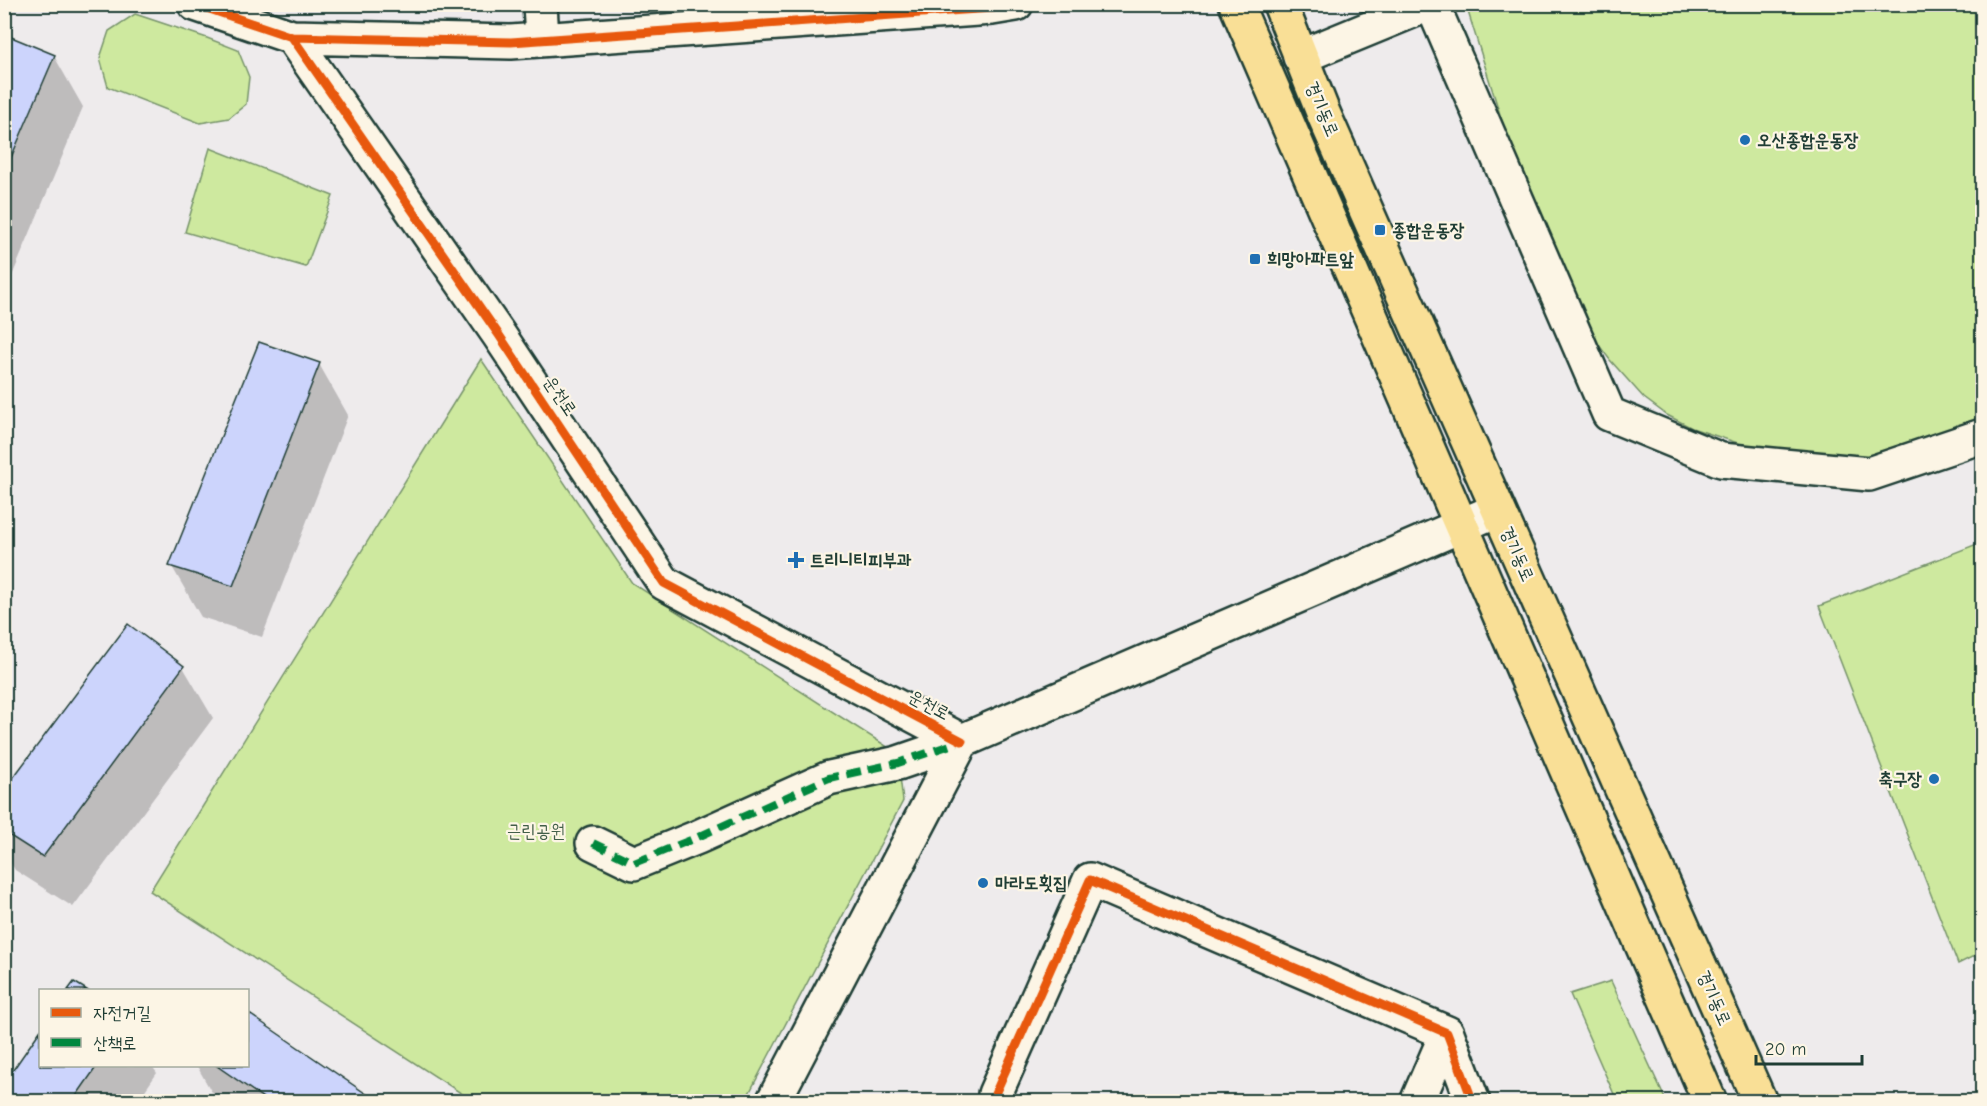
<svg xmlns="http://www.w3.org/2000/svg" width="1987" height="1106" font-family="'Comic Neue','Poor Story',sans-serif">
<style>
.green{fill:#cee99f;stroke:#76936a;stroke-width:1.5}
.shadow{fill:#0003}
.building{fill:#ccd4fc;stroke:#1f3d34;stroke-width:1.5}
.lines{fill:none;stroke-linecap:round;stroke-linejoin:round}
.minor-casing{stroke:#1f3d34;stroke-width:38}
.major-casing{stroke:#1f3d34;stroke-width:38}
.minor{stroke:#fcf5e5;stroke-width:33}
.major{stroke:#f9df96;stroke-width:33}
.quiet{stroke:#00873e;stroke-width:8;stroke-dasharray:15 8;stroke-linecap:butt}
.cycleway-casing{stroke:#fcf5e5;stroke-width:13}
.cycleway{stroke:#e8590c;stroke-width:9}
.poi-dot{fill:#1f6fb2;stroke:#fcf5e5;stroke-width:2}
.labels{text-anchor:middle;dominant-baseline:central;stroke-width:4.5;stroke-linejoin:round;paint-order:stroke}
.street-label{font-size:18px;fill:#1f3d34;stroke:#fcf5e5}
.poi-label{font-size:18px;font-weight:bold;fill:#1f3d34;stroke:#fcf5e5;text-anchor:start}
.park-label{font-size:18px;fill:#425f49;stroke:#fcf5e5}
</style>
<rect width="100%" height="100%" fill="#eeebec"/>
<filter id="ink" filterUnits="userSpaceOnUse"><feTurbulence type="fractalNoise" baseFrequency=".0167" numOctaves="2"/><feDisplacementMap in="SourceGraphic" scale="12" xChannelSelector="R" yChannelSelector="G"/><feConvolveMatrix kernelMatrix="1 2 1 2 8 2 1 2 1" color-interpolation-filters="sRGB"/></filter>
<g filter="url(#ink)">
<path class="green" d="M1466,5H1982V445L1902,463L1750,447L1692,428L1667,415L1644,398L1610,360L1581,321L1550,276Z
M135,14L207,38L238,50L249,77L246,104L229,118L200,123L108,87L100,58L109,31Z
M210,148L333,196L306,267L185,232Z
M481,359L632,583L897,753L903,801L745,1101H473L150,891Z
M1982,542V952L1958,964L1819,606Z
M1611,981L1666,1101H1617L1570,994Z"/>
<path class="shadow" d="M4,36L54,56L83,107L4,295Z
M319,364L348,415L262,637L201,617L171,565Z
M183,667L213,718L73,907L15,870L4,852V793Z
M248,1015L375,1102H226L211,1091L197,1066H248Z
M40,1033V1066H152L157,1073L137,1102H4V1085Z"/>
<path class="building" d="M4,34L55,55L4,174Z
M259,342L320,363L233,586L169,566Z
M128,624L184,666L43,857L4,832V790Z
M74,982L87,990H68Z
M248,1013L378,1102H269L217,1066H248Z
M40,1031V1066H97L72,1102H4V1083Z"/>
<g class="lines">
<g class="minor-casing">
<path id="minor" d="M195,4L292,37L499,335L664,583L962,741
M540,4L542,39
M1432,4L1609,414L1721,460L1869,474L1982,436
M292,37L511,42L992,8L1016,4
M1300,57L1429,4
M593,843L634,863L698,837L829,778L898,763L962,741L1497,510
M995,1094L1090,880L1447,1033L1473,1102
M773,1102L962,741
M1417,1102L1447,1033"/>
</g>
<g class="major-casing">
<path id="major" d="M1236,4L1710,1102
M1280,4L1324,115L1760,1102"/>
</g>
<use href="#minor" class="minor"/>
<use href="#major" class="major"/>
<path class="quiet" d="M593,843L634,863L698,837L829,778L898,763L962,741"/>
<g class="cycleway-casing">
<path id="cycleway" d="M195,4L292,37L499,335L664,583L962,741
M292,37L511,42L992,8L1016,4
M995,1094L1090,880L1447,1033L1473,1102"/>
</g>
<use href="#cycleway" class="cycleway"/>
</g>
</g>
<g class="poi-dot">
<circle cx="1745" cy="140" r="6"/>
<rect x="1374" y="224" width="12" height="12" rx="3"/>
<rect x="1249" y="253" width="12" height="12" rx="3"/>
<path d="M793 551h6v6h6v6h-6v6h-6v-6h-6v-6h6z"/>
<circle cx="1934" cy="779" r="6"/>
<circle cx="983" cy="883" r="6"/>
</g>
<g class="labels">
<g class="street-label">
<text transform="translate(1322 109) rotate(67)">경기동로</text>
<text transform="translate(560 396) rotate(56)">운천로</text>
<text transform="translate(1517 554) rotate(66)">경기동로</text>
<text transform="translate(929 705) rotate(28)">운천로</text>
<text transform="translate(1714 998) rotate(66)">경기동로</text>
</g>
<g class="poi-label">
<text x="1757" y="140">오산종합운동장</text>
<text x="1392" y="230">종합운동장</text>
<text x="1267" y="259">희망아파트앞</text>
<text x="810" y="560">트리니티피부과</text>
<text x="1922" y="779" text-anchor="end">축구장</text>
<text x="995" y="883">마라도횟집</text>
</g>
<g class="park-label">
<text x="536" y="831">근린공원</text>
</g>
</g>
<rect width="1987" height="1106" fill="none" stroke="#fcf5e5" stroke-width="24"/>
<rect x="12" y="12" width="1963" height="1082" fill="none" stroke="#1f3d34" stroke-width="2" filter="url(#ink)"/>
<rect x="39" y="989" width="210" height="78" fill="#fcf5e5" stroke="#a4ab9e" stroke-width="1.5"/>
<rect x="51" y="1008" width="30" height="9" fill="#e8590c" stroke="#a4ab9e" stroke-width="1.5"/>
<text x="93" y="1019" font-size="18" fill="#1f3d34">자전거길</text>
<rect x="51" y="1038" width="30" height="9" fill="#00873e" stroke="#a4ab9e" stroke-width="1.5"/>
<text x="93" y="1049" font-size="18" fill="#1f3d34">산책로</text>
<path d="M1756 1055v9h106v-9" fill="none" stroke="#1f3d34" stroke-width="3"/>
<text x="1765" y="1055" font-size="18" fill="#1f3d34" stroke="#fcf5e5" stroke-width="4.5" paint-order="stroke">20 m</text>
</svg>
